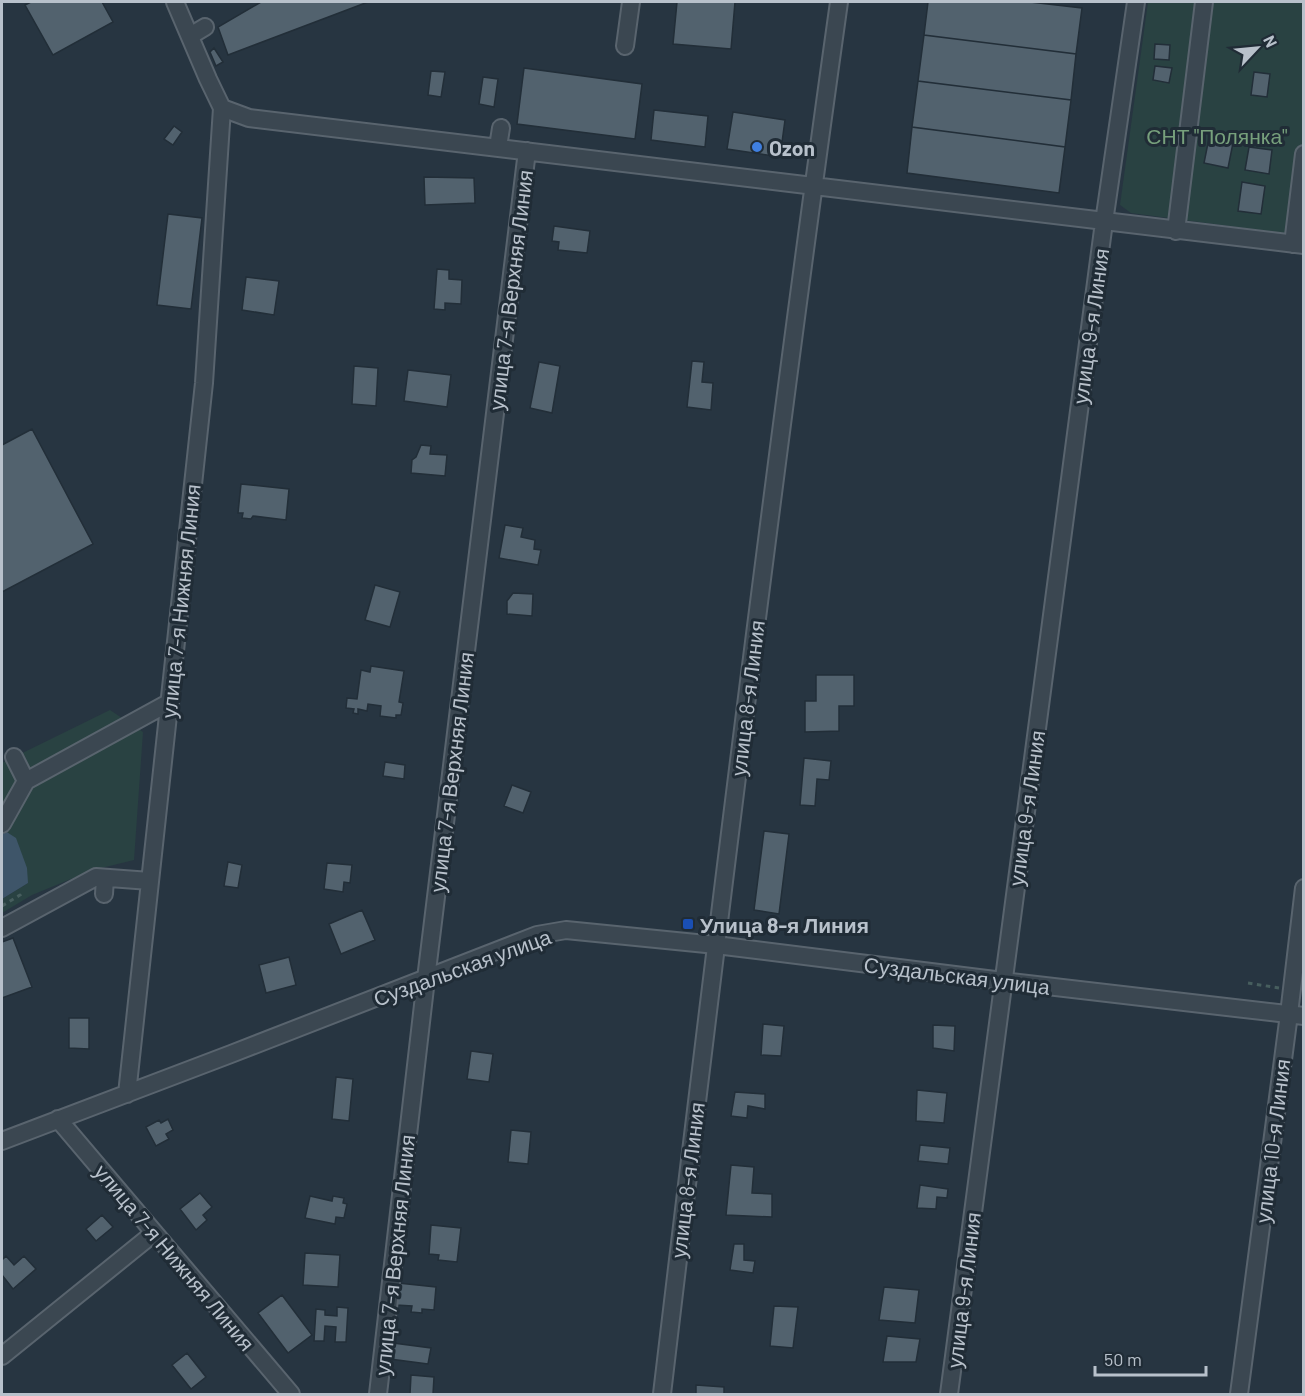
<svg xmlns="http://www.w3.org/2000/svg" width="1305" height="1396" font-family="Barlow,sans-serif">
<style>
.green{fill:#294242}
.water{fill:#3e5569}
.building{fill:#52626e;stroke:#222e38;stroke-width:1.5}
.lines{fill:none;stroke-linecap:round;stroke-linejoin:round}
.minor-casing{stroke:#59646e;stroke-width:20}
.path{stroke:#475e5e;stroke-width:3;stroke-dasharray:4.5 4.5;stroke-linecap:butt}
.minor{stroke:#3b4751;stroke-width:16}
.shop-dot{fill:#3f7fe0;stroke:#202c36;stroke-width:2}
.transit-dot{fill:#1a4fb4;stroke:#202c36;stroke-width:2}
.labels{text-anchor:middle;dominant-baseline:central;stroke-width:6;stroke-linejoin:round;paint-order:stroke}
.park-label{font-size:21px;fill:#77a07c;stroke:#202c36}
.poi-label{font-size:21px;font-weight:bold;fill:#b8c1cb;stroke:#202c36;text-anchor:start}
.street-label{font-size:21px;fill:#b8c1cb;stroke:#202c36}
</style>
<rect width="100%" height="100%" fill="#273541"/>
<path class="green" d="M1148,2H1303V236L1131,213L1120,205Z
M110,710L143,732L134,860L93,870L32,895L2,913V899L28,883L2,829V763Z"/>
<path class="water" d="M2,829L16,838L27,868L28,883L2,899Z"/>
<path class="building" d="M31,2H102L113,22L53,55L25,5Z
M261,2H368L228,55L218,27Z
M677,2H735L731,49L673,44Z
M928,2H1030L1082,8L1076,54L924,35Z
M924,35L1076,54L1071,100L918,81Z
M1155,44L1170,45L1169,60L1154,59Z
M214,48L223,62L216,66L210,52Z
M1155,66L1172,68L1169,83L1153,80Z
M524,68L642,84L635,139L517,124Z
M431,71L445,72L441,97L428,95Z
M1254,72L1270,74L1267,97L1251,95Z
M483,77L498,79L494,107L479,104Z
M918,81L1071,100L1065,147L912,127Z
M654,110L708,116L705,147L651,140Z
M733,112L785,120L780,157L727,149Z
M174,126L182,132L173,145L164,139Z
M912,127L1065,147L1059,193L907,173Z
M1209,138L1233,143L1228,168L1204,163Z
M1249,147L1272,150L1269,174L1245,170Z
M424,177L474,178L475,203L425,205Z
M1242,182L1265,186L1261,214L1238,211Z
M168,214L202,218L191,309L157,305Z
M554,226L590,231L587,253L558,250L559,242L552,241Z
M437,269L449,270V279L462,280L461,304L445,303V310L434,309Z
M246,277L279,281L274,315L242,310Z
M692,361L704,362L702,382L713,383L711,410L687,407Z
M539,362L560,366L552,413L530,408Z
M354,366L378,368L376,406L352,404Z
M408,370L451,375L447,407L404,401Z
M32,429L93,544L2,592V445Z
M421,445L431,446L430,454L447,455L445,476L411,473L412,460L416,457Z
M241,484L289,489L286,520L253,516L251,519L242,518L243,513H238Z
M505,525L523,528L521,537L535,540L534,549L541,550L538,565L499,558Z
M375,585L400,592L390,627L365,620Z
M513,593L533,594L532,616L507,614V601Z
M371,666L404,671L399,702L403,703L401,715H396V718L380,716L381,706L368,704L367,711L358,709V714L353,713L354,709L346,708L347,698L357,699L361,670L370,672Z
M816,675H854V706H839V731L805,732V701H816Z
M804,758L831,761L829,780L817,779L815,806L800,805Z
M385,762L405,765L404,779L383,776Z
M512,785L531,792L523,813L504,806Z
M764,831L789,834L779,914L754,910Z
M228,862L242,865L238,888L224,886Z
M327,863L352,865L350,883L344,882L343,892L324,889Z
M362,910L375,940L341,954L329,924Z
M13,938L32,987L2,998V942Z
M289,957L296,985L266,993L259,965Z
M69,1018H89V1049L69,1048Z
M763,1024L784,1026L781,1056L761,1055Z
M933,1025L955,1026L954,1051L933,1048Z
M471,1051L493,1054L489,1082L467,1079Z
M336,1077L353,1079L349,1121L332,1119Z
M917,1090L947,1093L944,1123L916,1121Z
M735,1092L765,1094V1109L748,1106L747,1118L731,1116Z
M168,1119L173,1130L166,1134L169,1139L156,1146L146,1127L159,1120L161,1123Z
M511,1130L531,1132L528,1164L508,1162Z
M920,1145L950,1148L948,1164L918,1161Z
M731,1165L754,1167L752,1193L772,1194V1217L726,1215Z
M920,1185L948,1189L947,1198L937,1197L936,1209L917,1208Z
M200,1193L212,1207L203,1215L207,1220L196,1230L180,1209Z
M310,1196L332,1201L333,1196L344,1198L343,1203L347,1204L344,1218L336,1217L335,1224L305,1218Z
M102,1215L113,1227L96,1241L86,1229Z
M431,1225L461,1228L457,1262L438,1260L439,1255L429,1254Z
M734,1244H744V1260L755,1261L753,1273L730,1270Z
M305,1253L340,1255L338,1287L303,1285Z
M6,1256L14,1265L24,1256L36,1269L13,1289L2,1275V1260Z
M398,1283L436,1287L434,1310L422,1309V1313L411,1312L412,1306L396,1305Z
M884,1287L919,1290L915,1323L879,1320Z
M282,1295L312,1335L288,1353L258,1313Z
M774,1306L798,1307L793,1348L770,1346Z
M337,1307L348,1308L346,1342H335L336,1327L325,1326L324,1341H314L316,1309L325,1310V1315L337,1316Z
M887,1336L920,1339L916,1362H883Z
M393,1343L431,1348L428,1364L390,1359Z
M187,1353L206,1377L191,1389L172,1365Z
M411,1375L434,1377L433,1394H410Z
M696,1385L724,1387V1394H696Z"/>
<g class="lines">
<g class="minor-casing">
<path id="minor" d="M175,2L208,79L222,108
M190,36L205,27
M625,46L631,2
M222,108L249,118L1304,245
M498,147L501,128
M1176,231L1204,2
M1293,244L1304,154
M14,757L26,781
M2,824L26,781L170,702
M104,894L105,878
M2,928L96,877L150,881
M127,1094L204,383L222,108
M58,1119L291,1394
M2,1141L231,1054L537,935L566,930L716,945L1003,981L1304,1016
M2,1356L154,1233
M378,1394L426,979L527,151
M662,1394C717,930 774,465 839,2
M949,1394L1104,222L1136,2
M1239,1394L1289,1014L1304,888"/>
</g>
<path class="path" d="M2,906L20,895L23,900
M1248,983L1279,988"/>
<use href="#minor" class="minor"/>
</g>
<circle class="shop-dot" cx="757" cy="147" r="6"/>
<rect class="transit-dot" x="682" y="918" width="12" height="12" rx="3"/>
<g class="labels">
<g class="park-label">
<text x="1217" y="135">СНТ "Полянка"</text>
</g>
<g class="poi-label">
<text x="769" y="147">Ozon</text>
<text x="700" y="924">Улица 8-я Линия</text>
</g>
<g class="street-label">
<text transform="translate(510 290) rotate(-83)">улица 7-я Верхняя Линия</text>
<text transform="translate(1090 326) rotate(-82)">улица 9-я Линия</text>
<text transform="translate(180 601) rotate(-84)">улица 7-я Нижняя Линия</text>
<text transform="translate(747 698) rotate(-83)">улица 8-я Линия</text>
<text transform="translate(451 772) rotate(-83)">улица 7-я Верхняя Линия</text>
<text transform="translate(1026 808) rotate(-82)">улица 9-я Линия</text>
<text transform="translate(462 967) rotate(-20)">Суздальская улица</text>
<text transform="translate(957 975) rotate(7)">Суздальская улица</text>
<text transform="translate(1272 1141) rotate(-83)">улица 10-я Линия</text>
<text transform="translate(687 1180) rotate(-83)">улица 8-я Линия</text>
<text transform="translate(394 1255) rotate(-84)">улица 7-я Верхняя Линия</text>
<text transform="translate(175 1257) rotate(50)">улица 7-я Нижняя Линия</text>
<text transform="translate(963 1290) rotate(-83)">улица 9-я Линия</text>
</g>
</g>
<rect width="1305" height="1396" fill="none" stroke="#b8c1cb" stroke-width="6"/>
<g transform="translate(1257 48) rotate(64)" stroke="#202c36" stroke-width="4.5" paint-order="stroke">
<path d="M0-4.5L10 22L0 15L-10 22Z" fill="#b8c1cb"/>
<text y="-9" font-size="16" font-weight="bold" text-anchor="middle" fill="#b8c1cb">N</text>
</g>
<path d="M1095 1366v9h111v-9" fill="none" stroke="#b8c1cb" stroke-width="3"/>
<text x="1104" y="1366" font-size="18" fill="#b8c1cb" stroke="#202c36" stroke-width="4.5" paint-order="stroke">50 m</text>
</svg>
